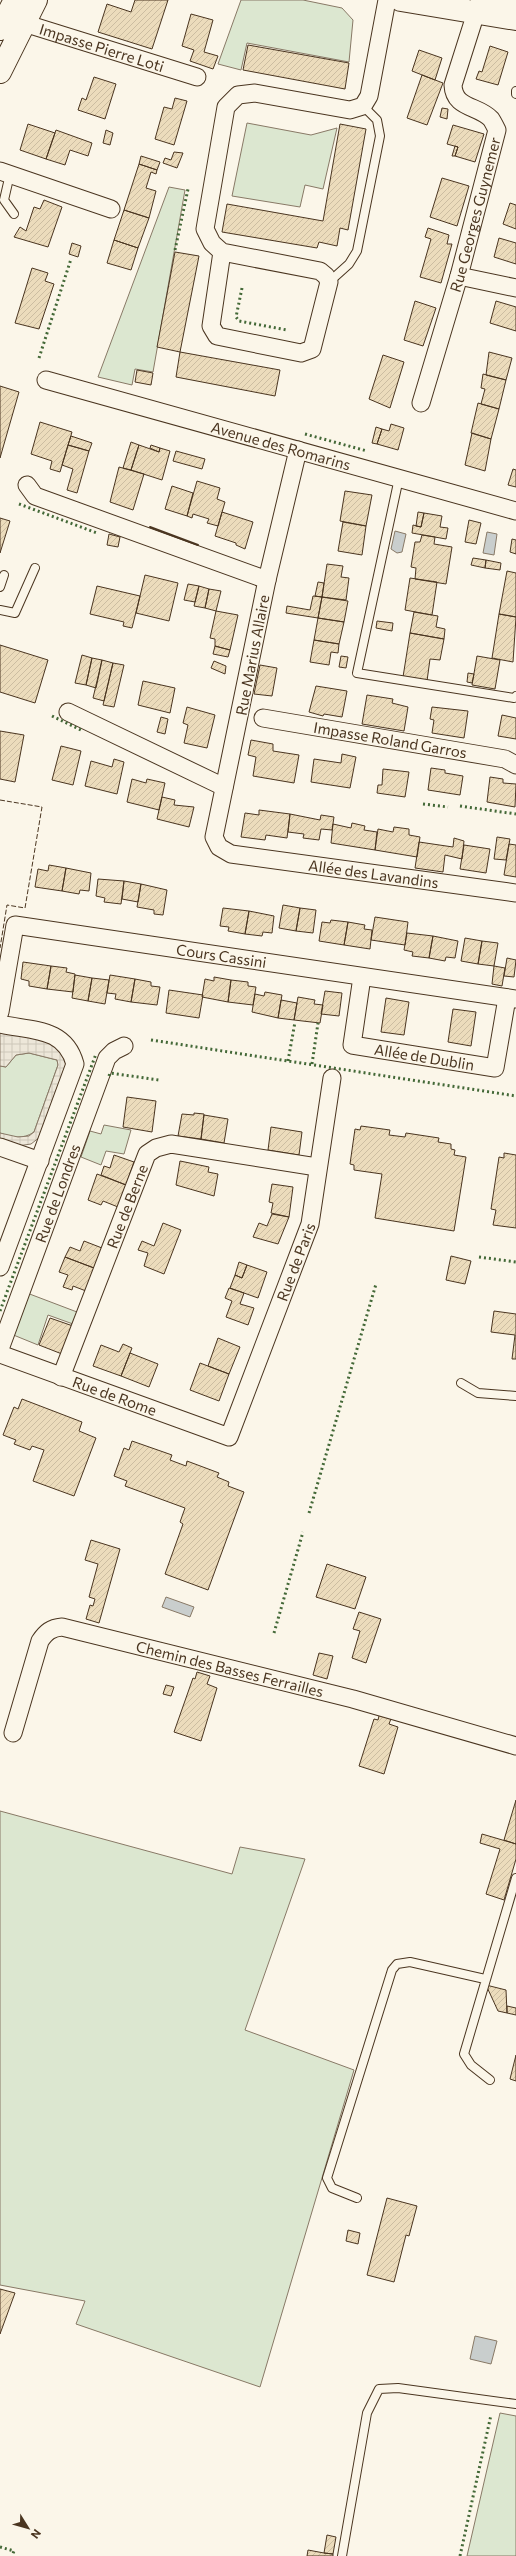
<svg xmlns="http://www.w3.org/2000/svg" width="516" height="2556" font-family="Commissioner,sans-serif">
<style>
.green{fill:#dce7d0;stroke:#887966}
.plaza{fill:url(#plaza-grid);stroke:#887966}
.water{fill:#c9cecd;stroke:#887966}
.building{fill:url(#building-hatch);stroke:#4a3520}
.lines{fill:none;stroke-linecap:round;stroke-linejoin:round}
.lane-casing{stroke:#4a3520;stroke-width:10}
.street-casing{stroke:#4a3520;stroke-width:19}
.secondary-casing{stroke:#4a3520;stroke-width:24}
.lane{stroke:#fbf6e9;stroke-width:8}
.street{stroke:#fbf6e9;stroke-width:17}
.secondary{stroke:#fbf6e9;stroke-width:22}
.hedge{stroke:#436837;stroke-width:3;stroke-dasharray:2 3;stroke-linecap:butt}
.fence{stroke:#4a3520;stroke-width:1;stroke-dasharray:5 2;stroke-linecap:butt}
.wall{stroke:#4a3520;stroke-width:2}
.labels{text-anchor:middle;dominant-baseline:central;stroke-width:3;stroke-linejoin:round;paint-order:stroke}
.street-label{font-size:15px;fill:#4a3520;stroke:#fbf6e9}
</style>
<defs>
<pattern id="plaza-grid" width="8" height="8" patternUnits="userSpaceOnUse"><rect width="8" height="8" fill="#ede7d9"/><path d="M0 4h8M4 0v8" fill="none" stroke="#cdc7ba"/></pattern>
<pattern id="building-hatch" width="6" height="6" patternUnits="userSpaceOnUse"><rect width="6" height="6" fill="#ecdcbc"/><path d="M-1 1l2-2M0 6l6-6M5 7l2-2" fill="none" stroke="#ccbda1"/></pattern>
</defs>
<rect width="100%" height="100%" fill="#fbf6e9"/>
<path class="green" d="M241,0H303L342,8L353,20L349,62L247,43L241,70L218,64Z
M247,123L311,135L337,128L323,189L305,185L300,207L232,196Z
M169,187L185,190L153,372L135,369L132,385L98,377Z
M29,1053L57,1060L58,1065L34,1132C23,1140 11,1137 0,1133V1066L6,1067L16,1055Z
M104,1125L131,1130L124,1154L106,1151L101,1165L81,1157L90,1131L101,1134Z
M27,1293L77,1312L73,1324L48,1315L38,1345L11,1334Z
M0,1811L232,1874L240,1847L305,1859L245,2030L354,2070L260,2387L76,2324L85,2301L0,2285Z
M500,2413L516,2416V2556H467Z"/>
<path class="plaza" d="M0,1031L48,1038L65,1057L67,1066L40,1137L31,1144L17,1146L0,1141V1133L18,1137L29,1136L34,1132L58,1065L57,1060L29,1053L16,1055L6,1067L0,1066Z"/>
<path class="water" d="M395,531L406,534L402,552L397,553L391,549Z
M487,532L497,534L494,555L483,553Z
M166,1597L194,1607L190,1617L162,1607Z
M475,2336L497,2341L491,2364L470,2359Z"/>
<path class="building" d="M135,0H168L152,49L98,32L107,4L131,12Z
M191,14L213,20L204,52L218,56L213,69L190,61L194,50L182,46Z
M248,45L349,63L345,89L243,70Z
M490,46L508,52L498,85L476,79L479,71L482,72Z
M419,50L442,58L435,80L412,71Z
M422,75L443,83L427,125L407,118Z
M94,77L116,84L105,119L78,110L82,98L86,100Z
M175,98L187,101L174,145L155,139L164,107L172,109Z
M442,108L448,109L447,119L440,117Z
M28,124L55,133L46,159L20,150Z
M340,124L366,129L348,230L340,228L337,246L319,242L317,248L222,232L227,204L323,221Z
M453,125L484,134L475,162L455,156L458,147L447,144Z
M56,130L92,143L88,156L70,150L65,165L46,159Z
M106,130L113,133L110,145L103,143Z
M455,146L458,147L455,156H452Z
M174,152L183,153L177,168L163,163L165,158L171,160Z
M141,156L160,162L157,170L139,164Z
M139,164L157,170L156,174L151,172L146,188L156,191L149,218L124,210Z
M442,178L469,186L457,226L430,217Z
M44,200L62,207L48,247L14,237L20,227L26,231L34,207L40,209Z
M510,203L516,205V229L503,224Z
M124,210L149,218L138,248L114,240Z
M428,228L449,235L447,244H452L441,283L420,277L431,239L425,237Z
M499,238L516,243V264L494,257Z
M114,240L138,248L131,270L107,263Z
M72,243L81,246L78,257L69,254Z
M175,252L199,256L180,352L157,347Z
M32,268L48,273L45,281L54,284L39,329L15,323Z
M415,301L436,308L423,346L404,340Z
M496,301L516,307V331L490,323Z
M180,352L280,370L275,396L176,377Z
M489,352L512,358L506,380L486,375Z
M383,355L404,362L390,408L369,399Z
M137,370L153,373L151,385L135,382Z
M483,374L506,380L499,409L481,404L485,389L481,388Z
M0,386L19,392L0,458Z
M478,403L499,409L491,439L471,433Z
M40,422L72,432L60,472L50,469L52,461L31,454Z
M391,424L404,428L398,450L377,444L382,429L389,431Z
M376,427L382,429L377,444L372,443Z
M472,433L491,439L485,471L465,465Z
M71,436L92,443L89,451L68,445Z
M131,442L139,445L131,470L123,468Z
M68,445L89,451L77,493L67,490L73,469L62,465Z
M139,445L159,452L160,448L170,451L162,480L131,470Z
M151,445L160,448L159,452L150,448Z
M176,451L205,459L202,469L173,461Z
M119,467L144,474L133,510L110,502Z
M513,469L516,470V487L508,485Z
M197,481L220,488L217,499L225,502L218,526L207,523L209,519L193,514L192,518L187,516Z
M172,486L193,493L187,516L165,509Z
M345,491L372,495L366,526L340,521Z
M222,512L253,522L245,549L236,545V543L215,536Z
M418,512L424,513L421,527L416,526Z
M424,513L442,516L440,527L448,528L446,539L412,533L413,525L421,527Z
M0,518L10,521L0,553Z
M469,520L481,523L476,544L465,542Z
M343,522L366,526L362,555L338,551Z
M109,534L120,537L118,547L107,545Z
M422,535L435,537L434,544L452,547L446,584L415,579L416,568L411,567L415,542H420Z
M512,539L516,540V554L510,552Z
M473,558L486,560L485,568L471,565Z
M486,560L501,563L500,570L485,568Z
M327,564L343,566L341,577L349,578L346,600L322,597Z
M507,571L516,573V617L499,614Z
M145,575L178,583L169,621L136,613Z
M410,578L437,582L432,615L405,610Z
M318,582L324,583L322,597L315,596Z
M188,584L199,586L195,602L184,600Z
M97,586L140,596L132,628L123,626L124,622L90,614Z
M199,586L209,589L205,608L194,606Z
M209,589L221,591L216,611L205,608Z
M313,596L322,597L318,618L286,613L287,606L310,610Z
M322,597L348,601L344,622L318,618Z
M216,611L238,615L230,650L215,646V639L210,638Z
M414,612L438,616L436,627L445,629L444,639L410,633Z
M499,614L516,617L513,662L492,658Z
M318,618L344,622L339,644L314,640Z
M377,621L393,623L392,631L376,628Z
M410,633L444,639L440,660L430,659L427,681L403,677Z
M314,640L339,644L338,653L331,652L329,665L310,662Z
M0,645L48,660L35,703L0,692Z
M215,646L230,650L228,657L213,654Z
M82,655L92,658L86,685L75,683Z
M341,656L348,657L346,668L339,667Z
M477,656L500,660L495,689L472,685Z
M92,658L102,660L96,688L86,685Z
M102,660L113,663L104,701L93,698Z
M214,661L226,666L225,674L211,668Z
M113,663L124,665L114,707L103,705Z
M260,665L277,668L272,696L254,694Z
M468,673L474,674L472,683L467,682Z
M143,681L175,688L170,713L138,705Z
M316,686L347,691L342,717L324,714L323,716L309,712Z
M367,695L393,699L392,703L408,707L404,731L362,724Z
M187,707L215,715L207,748L184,743L188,725L183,723Z
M432,707L468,711L464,738L432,733L434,720L430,719Z
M502,715L516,718V739L498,736Z
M161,717L168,719L165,734L157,732Z
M0,731L24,735L15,782L0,779Z
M251,740L273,744V751L299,755L294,783L253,776L256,757L248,755Z
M61,746L81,751L73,785L52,780Z
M342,754L356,757L350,788L311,782L314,759L341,763Z
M114,759L124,762L117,794L85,786L91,761L112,767Z
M431,768L445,770V773L463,776L460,795L428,790Z
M383,769L409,772L405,797L377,793L378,785H382Z
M490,777L503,779V783L516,784L515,807L487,802Z
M132,779L146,783L147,779L165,783L159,810L127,802Z
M162,797L175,800L174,805L194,807L189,827L157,819Z
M259,810L290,814L287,838L266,835L265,840L241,837L245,813L259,815Z
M290,814L320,820L321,815L334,817L332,830L321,829L319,840L303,838L304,834L288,832Z
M352,823L365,826L364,830L377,832L375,850L331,843L333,824L351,828Z
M394,827L409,829V835L420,837L417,857L375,850L378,829L393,832Z
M497,837L510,839L506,860L494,859Z
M454,838L464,841L462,859L445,855L443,872L415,868L419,842L453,847Z
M509,844L516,845V877L504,875Z
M464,845L490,849L486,873L460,869Z
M49,865L66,868L62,891L35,887L38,869L48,871Z
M66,868L91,873L89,891L80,890L79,894L62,891Z
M98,879L124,881L121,904L104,902L105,898L96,896Z
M124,881L141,884L138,902L122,899Z
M141,884L167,890L163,915L154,914V910L137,907Z
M283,905L300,908L296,931L279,928Z
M223,908L249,911L245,934L228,931L229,927L220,926Z
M300,908L316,910L313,933L296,931Z
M249,911L274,916L272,933L263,932L262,936L245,934Z
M375,917L408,922L405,945L371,940Z
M331,920L348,922L344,945L319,941L322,922L330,923Z
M348,922L365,925L364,929L372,930L370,949L344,945Z
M407,933L433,936L429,958L412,956L413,952L404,950Z
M433,936L458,941L455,958L446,957L445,961L429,958Z
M465,938L482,941L478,964L461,961Z
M482,941L498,943L494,966L478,964Z
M507,958L516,960L514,977L504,976Z
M23,962L51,966L47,989L29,986V981L21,979Z
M51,966L67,968L66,972L75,974L73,992L47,989Z
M494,966L505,968L502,986L492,984Z
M75,975L92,978L88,1001L72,998Z
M110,975L135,979L131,1002L115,999L116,994L107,993Z
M214,977L231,980L228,1002L202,997L205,979L214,981Z
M92,978L109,980L105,1004L88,1001Z
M135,979L151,982V986L160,987L157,1005L131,1002Z
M231,980L248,982V986L256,987L253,1005L228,1002Z
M169,990L203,995L199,1018L166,1013Z
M325,991L342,993L339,1016L321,1014Z
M265,992L282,995L278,1018L252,1012L255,994L264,996Z
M298,997L315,1000L314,1004L323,1005L320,1023L294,1020Z
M386,998L409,1002L404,1035L381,1032Z
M281,1000L297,1003L294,1020L278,1018Z
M453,1009L476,1012L471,1046L448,1042Z
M127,1097L156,1101L152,1132L123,1127Z
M194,1113L204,1114L201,1139L178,1136L182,1114L194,1115Z
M204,1115L228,1119L224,1143L201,1139Z
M361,1126L390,1130L389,1135L405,1137L406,1133L439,1138L438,1142L451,1144V1149L455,1150L454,1155L466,1157L454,1231L375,1218L382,1174L354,1170V1165L350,1164L355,1129L360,1130Z
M271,1127L302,1132L299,1155L268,1150Z
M504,1153L516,1155V1228L493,1225L496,1210L491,1209L499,1157L504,1158Z
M114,1155L134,1162L126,1185L101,1175L104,1166L110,1168Z
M180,1161L209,1167L208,1172L218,1174L214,1196L176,1185Z
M97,1174L126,1185L118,1207L103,1201L101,1205L88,1200Z
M272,1184L293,1187L289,1217L271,1213L273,1203L269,1202Z
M272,1214L289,1217L278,1244L253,1237L259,1223L267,1226Z
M163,1223L181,1230L164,1274L144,1266L148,1253L138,1250L142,1241L154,1246Z
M84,1241L102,1248L94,1268L65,1257L70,1247L80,1251Z
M451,1256L471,1261L465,1284L446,1280Z
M65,1257L94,1268L86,1291L73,1286L72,1290L63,1287L68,1275L59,1272Z
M239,1262L247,1265L242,1278L235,1275Z
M247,1265L267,1272L258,1298L230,1288L235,1275L242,1278Z
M229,1288L244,1293L240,1304L254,1308L248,1325L226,1317L232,1301L225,1298Z
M494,1311L516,1314V1359H512L515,1335L491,1332Z
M50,1318L73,1326L62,1354L39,1345Z
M218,1338L240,1347L229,1374L208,1366Z
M123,1344L132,1348L121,1376L93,1366L101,1345L119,1352Z
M130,1353L158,1364L149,1387L121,1376Z
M200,1363L229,1374L219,1401L190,1390Z
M22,1399L82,1422L79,1431L96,1438L74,1496L33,1481L44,1450L32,1446L30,1450L14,1444L16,1440L3,1435L14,1407L18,1409Z
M132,1441L172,1455L170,1460L186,1466L187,1461L219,1473L217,1477L229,1482L228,1486L244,1492L208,1590L165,1574L183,1524L180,1522L185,1508L125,1486L127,1481L114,1476L124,1448L129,1450Z
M91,1540L120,1549L99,1623L86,1619L90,1605L93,1606L95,1599L89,1597L98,1564L85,1560Z
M327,1564L366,1577L355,1609L316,1597Z
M359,1612L381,1619L366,1663L352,1658L360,1631L353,1629Z
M319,1653L333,1656L327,1679L313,1675Z
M197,1672L210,1676L207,1684L217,1688L201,1741L174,1732L193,1678L195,1679Z
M166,1685L174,1687L171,1696L163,1694Z
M380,1712L392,1716L389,1724L398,1727L384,1774L359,1766L374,1719L378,1720Z
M516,1800V1844L504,1840Z
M482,1834L516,1844V1859L504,1900L486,1894L500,1849L480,1843Z
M486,1985L506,1990L507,2013L498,2011Z
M507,2006L516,2008V2015L507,2013Z
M516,2055V2081L510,2079Z
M387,2198L417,2206L409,2236L406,2235L394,2282L367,2275Z
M348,2230L360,2233L358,2244L346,2241Z
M0,2289L15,2293L0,2334Z
M327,2535L336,2537L333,2554L324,2553Z
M308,2550L324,2553L333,2554V2556H307Z"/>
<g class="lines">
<g class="lane-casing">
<path id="lane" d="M516,91V94
M10,174L4,200L14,214
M329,282L349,264L357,251L380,136L377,120L363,106
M399,478L357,673L514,698L516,696
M0,587L4,575
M0,610L15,613L35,568
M461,1383L478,1393L516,1396
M490,2080L471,2065L464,2054L516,1878
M357,2198L332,2188L327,2178L392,1970L397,1964L410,1962L485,1979
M342,2556L367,2413L379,2389L398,2388L516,2404"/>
</g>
<g class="street-casing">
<g id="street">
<path id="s1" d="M14,20L197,77"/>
<path d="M0,171L111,209"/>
<path d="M222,252L211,326L217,336L301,353L312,349L329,282L326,276L320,271L222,252L212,243L205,229L226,107L238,95L255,93L350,110L363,106L369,96L387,0"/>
<path d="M459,276L516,288"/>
<path id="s2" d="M46,380L516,511"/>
<path id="s3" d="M421,403L459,276L497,130C495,126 493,122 491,119C478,105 454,109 453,85L480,0"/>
<path id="s4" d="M298,450L267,580L214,837L219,847L231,854L516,893"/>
<path d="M27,485L35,496L267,580"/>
<path d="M68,712L224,787"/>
<path id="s5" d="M263,718L505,759L516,765"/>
<path id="s6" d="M362,977L352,1045L495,1068L507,998"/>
<path id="s7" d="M0,1012L15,925L516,999"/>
<path d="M0,1024C32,1031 65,1027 75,1064L0,1267"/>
<path d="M0,1147L40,1161"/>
<path id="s8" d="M0,1349L107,1058L114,1051L124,1046"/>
<path id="s9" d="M0,1354L229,1437L310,1224L332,1078"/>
<path id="s10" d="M61,1377L147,1154L156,1148L171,1144L317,1167"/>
<path id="s11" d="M13,1733L40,1641C46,1632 51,1628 62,1627L353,1699L516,1746"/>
</g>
</g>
<g class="secondary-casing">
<path id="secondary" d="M401,0L516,19
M489,0L516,3
M0,29L15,0
M0,72L36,0"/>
</g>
<use href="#lane" class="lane"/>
<use href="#street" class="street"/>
<use href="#secondary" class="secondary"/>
<path class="hedge" d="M175,250L188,189
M242,288L236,317L239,321L287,330
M39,358L71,259
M305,434L367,451
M19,504L97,533
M52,716L81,730
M423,804L448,807
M460,806L516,814
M151,1040L516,1096
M288,1061L295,1022
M312,1064L318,1023
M109,1076L110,1073L159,1080
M479,1257L516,1262
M7,1292L96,1054
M0,1311L6,1295
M309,1513L376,1284
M274,1633L303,1532
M0,2547L14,2551L12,2556
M460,2556L491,2415"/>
<path class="fence" d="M0,800L42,807L25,908L7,905L0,948"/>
<path class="wall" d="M150,527L198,545"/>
</g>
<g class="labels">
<g class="street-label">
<text stroke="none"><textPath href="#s1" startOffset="92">Impasse Pierre Loti</textPath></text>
<text stroke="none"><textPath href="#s3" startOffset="196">Rue Georges Guynemer</textPath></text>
<text stroke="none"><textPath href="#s2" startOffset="244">Avenue des Romarins</textPath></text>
<text transform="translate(252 655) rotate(-79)">Rue Marius Allaire</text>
<text stroke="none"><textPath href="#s5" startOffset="129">Impasse Roland Garros</textPath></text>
<text stroke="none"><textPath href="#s4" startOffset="565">Allée des Lavandins</textPath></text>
<text stroke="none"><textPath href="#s7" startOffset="297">Cours Cassini</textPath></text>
<text stroke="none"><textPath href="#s6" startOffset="142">Allée de Dublin</textPath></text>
<text stroke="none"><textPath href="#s8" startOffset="166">Rue de Londres</textPath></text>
<text stroke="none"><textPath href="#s10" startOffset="183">Rue de Berne</textPath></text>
<text stroke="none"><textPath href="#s9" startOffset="431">Rue de Paris</textPath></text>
<text stroke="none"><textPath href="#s9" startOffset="122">Rue de Rome</textPath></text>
<text stroke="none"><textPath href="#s11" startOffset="296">Chemin des Basses Ferrailles</textPath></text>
</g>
</g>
<g transform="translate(28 2528) rotate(127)" stroke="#fbf6e9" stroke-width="3" paint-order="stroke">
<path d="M0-3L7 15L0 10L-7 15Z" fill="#4a3520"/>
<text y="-6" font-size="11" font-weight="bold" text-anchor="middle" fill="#4a3520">N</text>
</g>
</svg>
